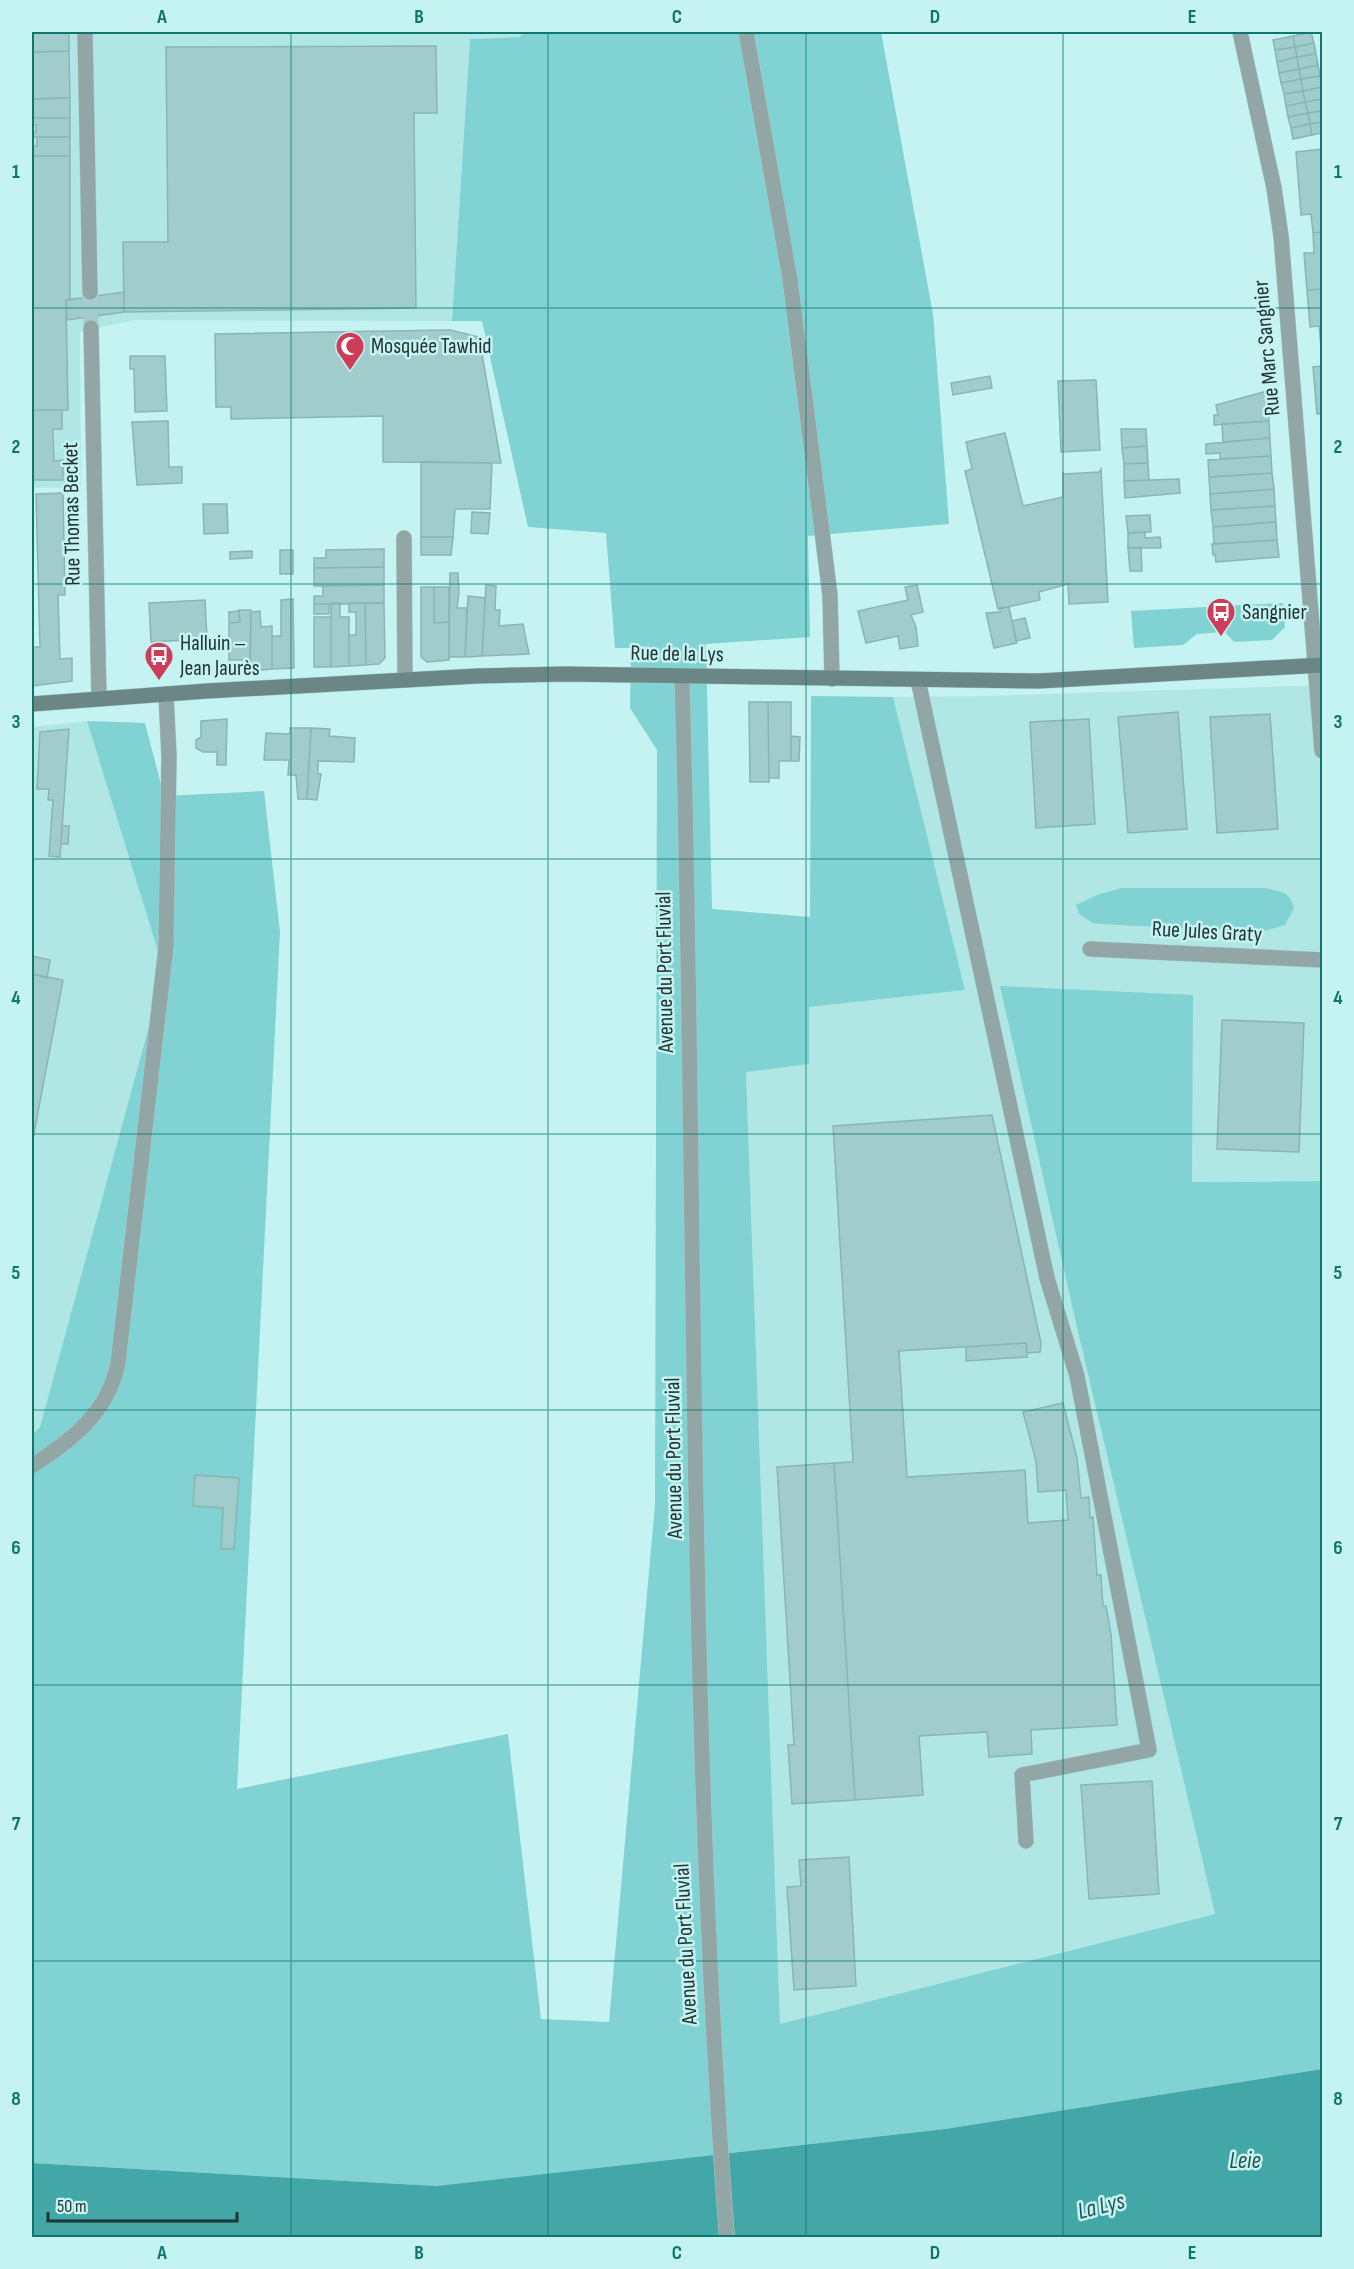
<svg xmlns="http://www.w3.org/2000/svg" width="1354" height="2269" font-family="'Sofia Sans Condensed',sans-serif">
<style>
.built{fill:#b0e7e5}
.green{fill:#80d3d2}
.water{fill:#42a7a6}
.building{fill:#a0cdcb;stroke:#89b5b4;stroke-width:1.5}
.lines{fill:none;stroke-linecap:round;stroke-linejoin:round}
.street-tunnel{stroke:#a4cdcb;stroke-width:15;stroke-dasharray:15 8;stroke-linecap:butt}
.lane-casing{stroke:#a4cdcb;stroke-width:16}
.street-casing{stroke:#a4cdcb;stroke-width:16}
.secondary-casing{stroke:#a4cdcb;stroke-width:16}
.lane{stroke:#93a6a6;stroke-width:15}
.street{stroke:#93a6a6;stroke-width:15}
.secondary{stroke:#6a8685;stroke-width:15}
.grid{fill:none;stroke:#0f766e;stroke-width:1.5;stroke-opacity:0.55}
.labels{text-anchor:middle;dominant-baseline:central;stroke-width:5;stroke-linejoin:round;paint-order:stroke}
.poi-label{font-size:22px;fill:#223434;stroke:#c4f3f1;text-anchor:start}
.street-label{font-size:22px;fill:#223434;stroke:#c4f3f1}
.water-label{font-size:24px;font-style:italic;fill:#275352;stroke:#c4f3f1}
.neatline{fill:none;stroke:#0f766e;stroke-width:2}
.grid-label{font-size:20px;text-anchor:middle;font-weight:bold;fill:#0f766e}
</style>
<rect width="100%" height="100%" fill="#c4f3f1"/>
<path class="built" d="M32,32H523L520,37L470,39L452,321L134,320L80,332L81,487L32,488Z
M1322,685V995L1320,996L1322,1017V1181L1192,1182L1075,1315L1215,1914L780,2025L746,1071L808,1064L809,1007L965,990L893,697L986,696Z
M87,721L164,971L40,1427L32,1435V727Z"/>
<path class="green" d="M523,32H881L933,314L949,524L808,536L810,637L706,644L712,909L810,917L811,696L893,697L965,990L809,1007V1064L746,1072L780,2024L1215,1914L1076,1323L1000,986L1193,995L1192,1182L1322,1181V2069L945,2129L436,2186L32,2163V1435L40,1427L164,971L87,721L145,723L164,796L264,791L280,932L237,1789L508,1734L541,2019L609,2022L655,1504L657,750L630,708L631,648H615L606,533L528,527L482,321H452L470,39L520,37Z
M1283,603L1285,627L1272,640L1234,642L1225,632L1197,634L1183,645L1134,648L1131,611Z
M1121,888H1265C1281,892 1290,891 1294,908L1285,925L1261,932L1100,924L1093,923L1079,914L1076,905L1097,895Z"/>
<path class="water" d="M1322,2069V2237H32V2163L436,2186L945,2129Z"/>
<path class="building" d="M32,32H69V51L32,52Z
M1311,32L1314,43L1295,47L1293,36Z
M1293,36L1295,47L1275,50L1273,40Z
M1314,43L1316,54L1297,57L1295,47Z
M436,46L437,113H414L416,308L124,312L123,242H168L166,47Z
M1295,47L1297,57L1277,62L1275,50Z
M69,51L70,98L32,99V52Z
M1316,54L1318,65L1299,69L1297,57Z
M1297,57L1299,69L1279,73L1277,62Z
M1318,65L1320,76L1301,79L1299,69Z
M1299,69L1301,79L1281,83L1279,73Z
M1320,76L1322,87L1303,91L1301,79Z
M1301,79L1303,91L1284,94L1281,83Z
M1322,87V99L1305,102L1303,91Z
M1303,91L1305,102L1286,106L1284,94Z
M70,98V118H32V99Z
M1322,99V111L1308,113L1305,102Z
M1305,102L1308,113L1288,117L1286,106Z
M1322,111V122L1310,124L1308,113Z
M1308,113L1310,124L1291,128L1288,117Z
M32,118H70V137H32V132H36V125H32Z
M1322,122V133L1312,135L1310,124Z
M1310,124L1312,135L1293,139L1291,128Z
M37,137H70V156H32V146H37Z
M1322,149V232L1313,233L1311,214L1301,215L1296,152Z
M32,156H70V299L66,300L68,410H32Z
M1322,232V289L1307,290L1304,253H1314L1313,233Z
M1322,289V347H1321L1319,326L1310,327L1307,290Z
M124,292V312L67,320L66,300Z
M450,330L479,337L501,463L383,462V416L231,419V407H216L215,334Z
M130,356H165L167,411L135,412L134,369H130Z
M1322,366V414H1317L1313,367Z
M990,376L992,388L953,395L951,383Z
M1096,380L1100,450L1061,452L1058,381Z
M1267,391L1269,421L1214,425V415H1218L1216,405Z
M32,410H62V429H53V435L54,461L63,460V480H32Z
M168,421L169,467H182V483L137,485L132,422Z
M1269,421L1270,438L1223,442L1222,424Z
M1121,429H1146L1147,446L1122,448Z
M1005,433L1023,506L1063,497V472L1064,474L1099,472L1101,469L1108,602L1069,604L1068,584L1039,592L1040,600L998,609L965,471L972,469L966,442Z
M1270,438L1271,456L1220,459V453L1206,454V444Z
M1147,446L1148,463L1124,464L1122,448Z
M1271,456L1272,473L1209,477L1208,460Z
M421,462L492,463L490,509H455L453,537H421Z
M1148,463L1149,480L1124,481V464Z
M1272,473L1274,489L1210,494L1209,477Z
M1179,479L1180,493L1125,498L1124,481Z
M1274,489L1275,506L1211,510L1210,494Z
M63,493L65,595H58L60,659L72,658V681L32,686V647H40L36,494Z
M203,504H227L228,533L204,534Z
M1275,506L1276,522L1213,527L1211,510Z
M472,512L490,513L488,534L471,533Z
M1150,515L1151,532L1128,533L1126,516Z
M1276,522L1277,540L1214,544L1213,527Z
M1145,532V538L1160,537L1161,548H1128V533Z
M421,537H453L451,555H421Z
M1277,540L1279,557L1216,562L1215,555H1213L1212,544Z
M1141,547L1142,571H1130L1128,548Z
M384,549V567L314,568V558H326V550Z
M280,550H293V574H280Z
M252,551V558L230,559V552Z
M384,567V585L314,586V568Z
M450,573H458L459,593L457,608H467L465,657H449Z
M384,585V603L314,604V596H323V586Z
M486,585L496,586L495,610H500L499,626L523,624L529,654L482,656Z
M917,585L923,612L911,615L916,627L918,646L900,649L898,636L866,643L858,611L908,600L905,587Z
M421,587H434V623L449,622V660L427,662L421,657Z
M434,587H449V622L434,623Z
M468,596L485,598L482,656L465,657Z
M293,599L294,668L272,669V636H281V600Z
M205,600L207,639L151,642L149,603Z
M331,603H340V617H349V666L331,667Z
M349,603H365L366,665L349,666V635H356V612H349Z
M365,603H384L385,658L379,664L366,665Z
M314,604H329V614H314Z
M1009,607L1017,643L994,648L986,613L1000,612V608Z
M239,610H251L250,660H229V623L240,622Z
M239,611L240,622L229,623V612Z
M260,611L261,627L272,626V669L250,671L251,612Z
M314,617H331V667H314Z
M1025,618L1030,638L1016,641L1012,621Z
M749,702H768L769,782H750Z
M768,702H791V761H779V778H769Z
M1178,712L1187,829L1128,833L1118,717Z
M1270,714L1278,829L1217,833L1210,717Z
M227,719L226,765H217V752H203L196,748V740L201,737V721Z
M1089,719L1095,824L1036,828L1030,722Z
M290,728H311L307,799H298L296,775H288L289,760H264L266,733L290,734Z
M311,728L330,729L329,736L355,738L354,762L318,761V774H321L317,800L307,799Z
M69,729L60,857L49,856L53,800H48L49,789H37L40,732Z
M791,736L800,737L799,761H791Z
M62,826H69L68,844H61Z
M32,956L50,960L47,978L32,974Z
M32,974L63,980L32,1144Z
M1222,1020L1304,1023L1299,1152L1217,1149Z
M992,1115L1041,1343L1040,1352L1027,1353L1026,1343L899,1351L907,1477L1025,1470L1028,1523L1068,1520L1066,1490L1038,1492L1036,1461L1023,1412L1063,1403L1077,1458L1081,1498L1089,1497L1090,1518L1093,1517L1097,1575H1101L1103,1606H1106L1111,1634L1117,1725L1031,1730L1032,1754L989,1757L987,1732L919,1736L923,1795L855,1800L834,1463L853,1462L833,1126Z
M1026,1343L1027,1357L966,1361V1347Z
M834,1463L855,1800L792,1804L788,1745H794L777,1467Z
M195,1475L239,1478L234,1549H221L223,1508L193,1506Z
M1152,1781L1159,1894L1089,1899L1081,1785Z
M849,1857L856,1986L794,1990L787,1887L801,1886L799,1860Z"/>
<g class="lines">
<path class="street-tunnel" d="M90,292L91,328"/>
<g class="lane-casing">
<path id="lane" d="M404,538L405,680
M918,680L1047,1278L1077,1376L1149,1750L1022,1775L1026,1841
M32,1466C72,1440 108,1413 118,1363L166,947L169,756L166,694"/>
</g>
<g class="street-casing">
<path id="street" d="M85,32L90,292
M746,32L790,279L830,595L832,679
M1240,32L1274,188L1281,236L1322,751
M91,328L99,698
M682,677C697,1197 687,1718 727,2238
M1090,949L1322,960"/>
</g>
<g class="secondary-casing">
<path id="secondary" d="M32,704L207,691L477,676L565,674L1039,681L1322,665"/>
</g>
<use href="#lane" class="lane"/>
<use href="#street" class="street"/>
<use href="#secondary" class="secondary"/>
</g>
<path class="grid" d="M291,32V2238M548,32V2238M806,32V2238M1063,32V2238M32,308H1322M32,584H1322M32,859H1322M32,1134H1322M32,1410H1322M32,1685H1322M32,1961H1322"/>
<defs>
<g id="mosque-pin" transform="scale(1.5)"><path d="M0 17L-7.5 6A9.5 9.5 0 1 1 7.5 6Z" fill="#cd3d59" stroke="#c4f3f1"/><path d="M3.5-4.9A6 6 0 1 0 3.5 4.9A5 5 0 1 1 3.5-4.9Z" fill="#fff"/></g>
<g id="bus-pin" transform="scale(1.5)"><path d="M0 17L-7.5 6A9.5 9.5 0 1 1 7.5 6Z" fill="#cd3d59" stroke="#c4f3f1"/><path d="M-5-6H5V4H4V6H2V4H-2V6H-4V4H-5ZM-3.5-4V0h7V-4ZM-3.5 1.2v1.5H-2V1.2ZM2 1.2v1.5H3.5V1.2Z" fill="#fff"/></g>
</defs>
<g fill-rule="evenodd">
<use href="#mosque-pin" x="350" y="346"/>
<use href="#bus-pin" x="1221" y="612"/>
<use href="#bus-pin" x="159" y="656"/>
</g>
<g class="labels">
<g class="poi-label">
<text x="371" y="346">Mosquée Tawhid</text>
<text x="1242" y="612">Sangnier</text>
<text x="180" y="643">Halluin –<tspan x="180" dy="25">Jean Jaurès</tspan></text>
</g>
<g class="street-label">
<text transform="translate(1267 348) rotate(-95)">Rue Marc Sangnier</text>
<text transform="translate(72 514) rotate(-91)">Rue Thomas Becket</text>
<text transform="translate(677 654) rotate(1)">Rue de la Lys</text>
<text transform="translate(1207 932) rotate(3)">Rue Jules Graty</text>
<text transform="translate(665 972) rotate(-91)">Avenue du Port Fluvial</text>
<text transform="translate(674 1458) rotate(-91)">Avenue du Port Fluvial</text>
<text transform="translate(686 1944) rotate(-93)">Avenue du Port Fluvial</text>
</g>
<g class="water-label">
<text x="1245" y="2160">Leie</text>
<text transform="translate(1101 2206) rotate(-14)">La Lys</text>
</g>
</g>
<rect width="1354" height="2269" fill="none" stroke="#c4f3f1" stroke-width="66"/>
<path d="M48 2212v9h189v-9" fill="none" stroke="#223434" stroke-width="3"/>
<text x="57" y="2212" font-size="18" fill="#223434" stroke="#c4f3f1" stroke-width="4.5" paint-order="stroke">50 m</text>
<rect x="33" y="33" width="1288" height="2203" class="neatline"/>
<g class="grid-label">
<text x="162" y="23">A</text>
<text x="419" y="23">B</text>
<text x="677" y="23">C</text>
<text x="935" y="23">D</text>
<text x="1192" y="23">E</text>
<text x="16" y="178">1</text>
<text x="1338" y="178">1</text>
<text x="16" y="453">2</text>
<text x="1338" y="453">2</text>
<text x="16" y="728">3</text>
<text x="1338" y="728">3</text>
<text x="16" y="1004">4</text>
<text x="1338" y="1004">4</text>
<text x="16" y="1279">5</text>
<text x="1338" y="1279">5</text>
<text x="16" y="1554">6</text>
<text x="1338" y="1554">6</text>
<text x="16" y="1830">7</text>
<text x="1338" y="1830">7</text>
<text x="16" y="2105">8</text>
<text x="1338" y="2105">8</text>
<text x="162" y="2259">A</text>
<text x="419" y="2259">B</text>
<text x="677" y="2259">C</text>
<text x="935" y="2259">D</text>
<text x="1192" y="2259">E</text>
</g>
</svg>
